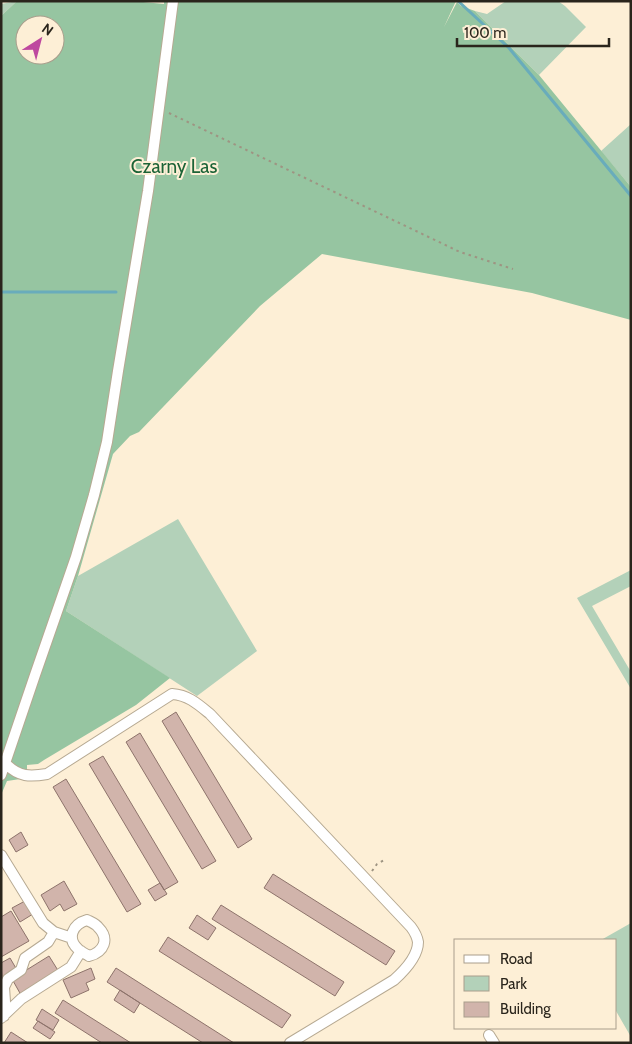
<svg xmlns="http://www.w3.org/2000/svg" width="632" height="1044" font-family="Cabin,sans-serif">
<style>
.green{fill:#b3d1b9}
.forest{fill:#96c5a1;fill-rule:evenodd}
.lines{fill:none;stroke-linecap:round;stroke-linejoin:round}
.stream{stroke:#69acbb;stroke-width:3}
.building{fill:#d1b4ab;stroke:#8d736b}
.minor-casing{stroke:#b6a992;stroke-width:12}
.path{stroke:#9e9482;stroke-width:2;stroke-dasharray:2.5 4;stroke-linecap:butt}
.minor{stroke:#fff;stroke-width:10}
.labels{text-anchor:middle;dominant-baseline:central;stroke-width:4;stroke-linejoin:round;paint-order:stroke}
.park-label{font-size:19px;fill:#1c6336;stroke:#fdefd6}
</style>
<rect width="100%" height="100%" fill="#fdefd6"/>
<path class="green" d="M17,1L1,16V4Z
M506,1H558L565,6L586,27L539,75L475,11L487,14Z
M631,124V187L601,151Z
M178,519L257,651L197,696L66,611L78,576Z
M631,570V586L592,606L631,672V689L577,598Z
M631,923V1037L616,1011V940H601Z"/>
<path class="forest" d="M17,1H133L164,4V1H456L444,27L457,2L461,6L475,11L539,75L631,187V320L532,293L322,254L260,306L139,432L130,436L113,454L78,576L66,611L170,678L136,705L44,760L38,764L27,765V778L7,781L1,795V16ZM25,25H55V55H25Z"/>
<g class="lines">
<path class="stream" d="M458,1L509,48L631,196
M1,292H116"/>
</g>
<path class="building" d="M176,712L252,839L238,848L162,721Z
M140,733L216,861L202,869L126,742Z
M103,756L178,882L164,890L89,764Z
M66,779L141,904L127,912L53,787Z
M21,832L28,845L16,852L9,840Z
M273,874L395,951L386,965L264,888Z
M64,881L77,904L64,911L60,904L50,911L41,895Z
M160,883L167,894L155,901L148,890Z
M25,901L33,914L20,922L12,908Z
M221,905L344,982L335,996L212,919Z
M11,911L29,941L1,957V917Z
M197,915L216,928L208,940L189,928Z
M168,937L291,1015L282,1028L159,951Z
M49,956L59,972L21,995L12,979Z
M10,958L17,970L2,979L1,963Z
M91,968L95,979L86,983L89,990L71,998L63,980Z
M116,968L234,1043H203L140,1003L107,982Z
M120,990L140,1003L134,1013L114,1000Z
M63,1000L131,1043H102L55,1013Z
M42,1009L59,1020L53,1030L36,1020Z
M38,1021L55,1032L50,1039L33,1028Z
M11,1032L28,1043H4Z"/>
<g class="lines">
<g class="minor-casing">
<path id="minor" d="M6,764C19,777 30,777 47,774L172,694C188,695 198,704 210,714L411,927C414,931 417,936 418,942C418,956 404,971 394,980L290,1043
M1,775L35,675L76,557L94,495L107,442L118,371L148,191L173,1
M1,855L43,923L54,932L72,938
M87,920C91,922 96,924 98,927C110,939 104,952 89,956C86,954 81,952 78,949C66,938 73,924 87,920Z
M4,1016L5,1002L4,987L8,979L21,970L25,958L48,942L54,932
M1,1018L21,999L71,967L81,951
M489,1035L494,1043"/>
</g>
<path class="path" d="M169,113L460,252L513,269
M372,871L377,864L386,859"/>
<use href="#minor" class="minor"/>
</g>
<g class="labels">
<g class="park-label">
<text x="174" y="166">Czarny Las</text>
</g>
</g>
<rect width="632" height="1044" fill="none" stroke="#2a251c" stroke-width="5"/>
<rect x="454" y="939" width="162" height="90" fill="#fdefd6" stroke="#a99e8c"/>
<rect x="464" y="955" width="25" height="8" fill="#ffffff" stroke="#a99e8c"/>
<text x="500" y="964" font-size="15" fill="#2a251c">Road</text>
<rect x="464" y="976" width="25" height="15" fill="#b3d1b9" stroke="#a99e8c"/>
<text x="500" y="989" font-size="15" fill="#2a251c">Park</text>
<rect x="464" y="1002" width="25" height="15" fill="#d1b4ab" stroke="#a99e8c"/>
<text x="500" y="1014" font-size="15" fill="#2a251c">Building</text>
<g transform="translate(40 40) rotate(36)"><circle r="24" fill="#fdefd6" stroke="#a99e8c"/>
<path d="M0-4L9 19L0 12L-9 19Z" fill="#be489f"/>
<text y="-8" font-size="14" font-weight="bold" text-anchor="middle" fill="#2a251c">N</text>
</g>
<path d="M457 38v8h152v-8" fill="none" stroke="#2a251c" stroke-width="2.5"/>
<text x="464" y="38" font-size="15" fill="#2a251c" stroke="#fdefd6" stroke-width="4" paint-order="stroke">100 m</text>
</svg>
